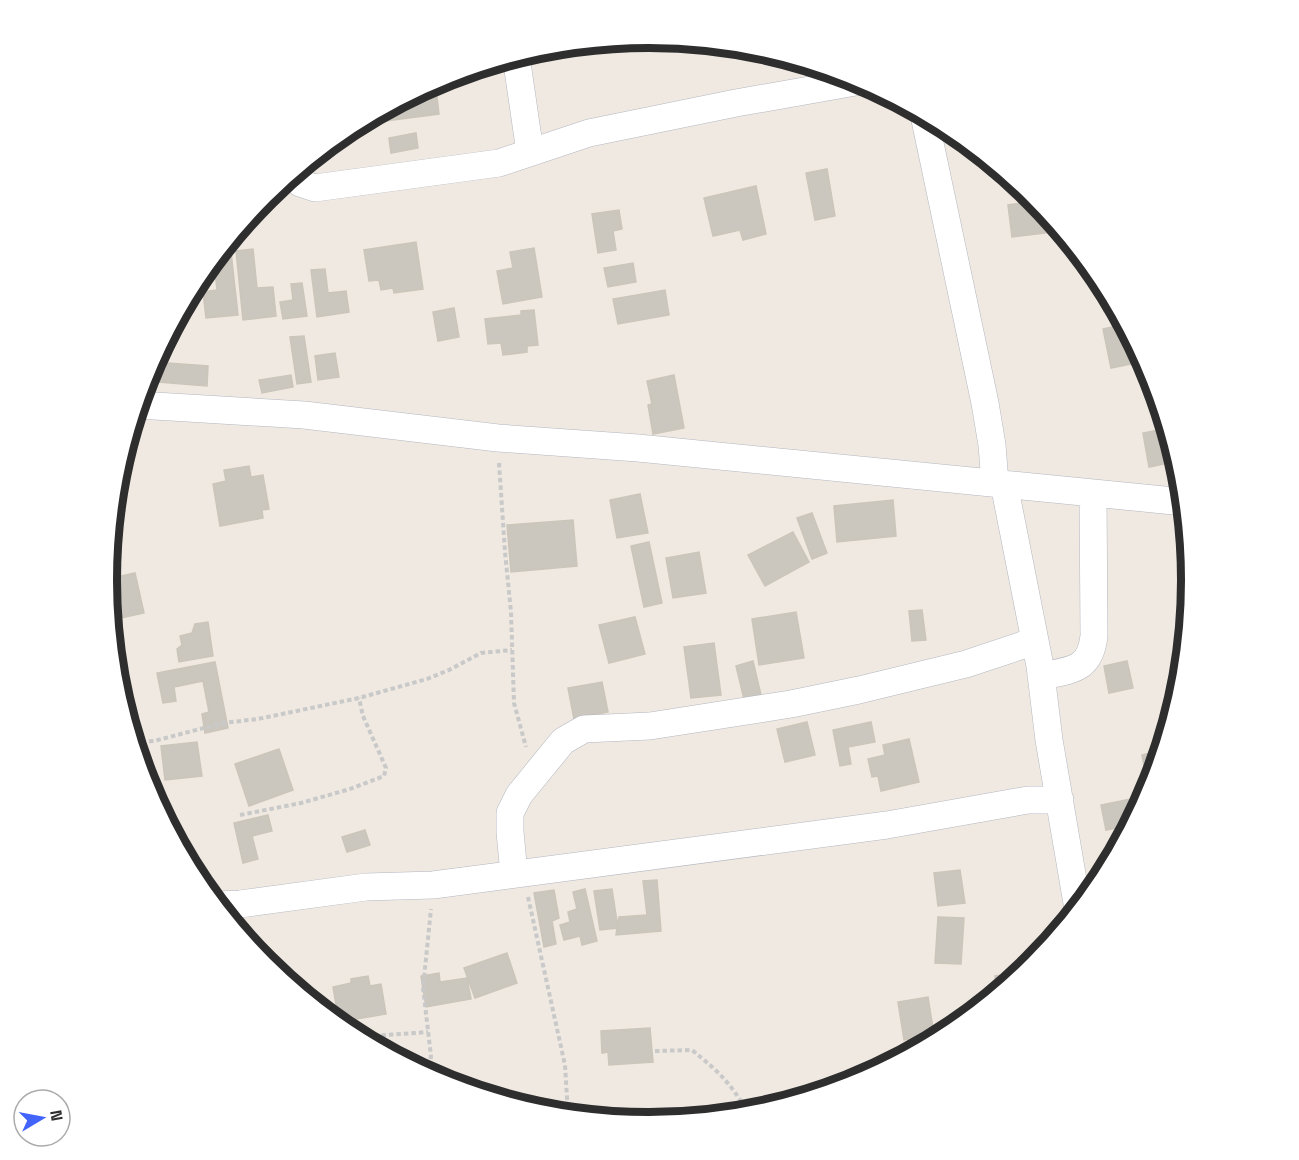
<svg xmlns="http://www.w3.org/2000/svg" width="1299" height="1160" font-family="'Space Grotesk',sans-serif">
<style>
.building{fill:#cbc7bf;stroke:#cbc5ba;stroke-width:1.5}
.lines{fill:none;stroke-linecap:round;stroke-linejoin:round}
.street-casing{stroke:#b4b7c1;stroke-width:28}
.path{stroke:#c9c9c9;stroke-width:4;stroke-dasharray:4.5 3;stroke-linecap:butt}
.street{stroke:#fff;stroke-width:27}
.rim{fill:none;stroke:#2e2e2e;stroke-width:8}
</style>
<rect width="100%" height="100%" fill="#efe9e1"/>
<path class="building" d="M437,97L439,114L386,121L385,109L398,102Z
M416,133L418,148L391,153L389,138Z
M827,169L835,216L815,220L806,173Z
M756,186L766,234L743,240L740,230L713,236L704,198Z
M1037,201L1062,231L1012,237L1008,205Z
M619,210L622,229L613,231L616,250L598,253L592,214Z
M416,242L423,289L394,293L393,288L381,290L379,280L369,281L364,250Z
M534,248L542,297L503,304L497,271L513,268L510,252Z
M253,249L257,288L273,287L276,316L243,320L236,251Z
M231,252L238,315L206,318L203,292L217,290L215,272L203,273L220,253Z
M633,263L636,282L608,287L604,268Z
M325,269L328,293L346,291L349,312L317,317L311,270Z
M1097,275L1101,279L1117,309L1104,311Z
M302,283L307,316L283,319L280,302L293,300L291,284Z
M665,290L669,315L618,324L613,299Z
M454,308L459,337L438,341L433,312Z
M534,310L538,345L527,346V352L503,355L501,343L488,344L485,319L521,315V311Z
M1125,324L1129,332L1136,363L1111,368L1103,329Z
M304,336L311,382L297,384L290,337Z
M335,353L339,377L318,380L315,356Z
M154,362L208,366L207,386L146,381Z
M291,375L293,387L262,393L259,380Z
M674,375L684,428L653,434L648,405L652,404L647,381Z
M1168,428L1178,461L1149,467L1143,433Z
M249,466L251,477L263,475L269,509L262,510L263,518L220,526L213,484L226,481L224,470Z
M116,493L125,511L113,517Z
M640,494L648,533L617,538L610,500Z
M893,500L896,536L837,542L834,506Z
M812,513L827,553L812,559L797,518Z
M573,520L577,566L511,572L507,525Z
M793,532L809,562L765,586L748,555Z
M649,542L662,603L644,607L631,546Z
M699,552L706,593L673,598L666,558Z
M114,573L117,577L135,573L144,613L111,620L107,580L108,574Z
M922,610L926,640L912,641L909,611Z
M796,612L804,658L759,665L752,619Z
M635,617L645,654L609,663L599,625Z
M208,622L213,656L179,662L177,649L182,645L180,636L192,633L195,624Z
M714,643L721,695L691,698L684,647Z
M753,661L761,695L744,699L736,666Z
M1127,661L1133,688L1109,693L1104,666Z
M215,662L228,728L205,733L202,714L209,712L203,681L174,687L176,701L163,703L157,673Z
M602,682L608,712L574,719L568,688Z
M807,722L815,755L785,762L777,729Z
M871,722L875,742L848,747L851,764L840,766L833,730Z
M909,739L919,782L881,791L878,776L872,777L868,759L885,755L883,745Z
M197,742L202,776L165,780L161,746Z
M279,749L293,790L249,806L235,764Z
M1162,750L1153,781L1147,782L1142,755Z
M1140,797L1142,804L1131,825L1106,830L1101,805Z
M268,815L272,831L252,836L258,859L243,863L234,823Z
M365,830L370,845L347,852L342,837Z
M960,870L965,903L938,906L934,873Z
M657,880L661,931L616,935L619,917L647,915L643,881Z
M585,889L597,941L582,945L580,936L564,940L560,925L570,922L568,912L577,909L573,892Z
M612,889L618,928L600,930L594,891Z
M554,890L559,918L552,921L556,944L544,947L534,893Z
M938,917L964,918L961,964L935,963Z
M507,953L517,983L475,998L464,968Z
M1023,972L997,993L995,976Z
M439,973L440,982L467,978L471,999L426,1007L421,976Z
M368,976L370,986L381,984L386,1014L339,1022L333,987L351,983V979Z
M928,997L934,1035L904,1040L898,1002Z
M650,1028L653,1062L609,1065L608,1052L602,1053L601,1031Z
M798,1090L800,1099L768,1108L766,1096Z"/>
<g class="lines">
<g class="street-casing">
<path id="street" d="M516,56L530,152
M924,115L985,403L992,445L995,483
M292,175L300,183L315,188L499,163L589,133L736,103L861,81
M138,405L304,415L498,438L638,448L1184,502
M1004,484L1040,666L1049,740L1078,909
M1041,676C1071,670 1090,671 1094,636L1093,493
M514,874L510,832V813L519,795L563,741L584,729L650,726L791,704L859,690L966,664L1035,641
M218,905L240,904L366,887L433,885L887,825L1028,800H1060"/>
</g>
<path class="path" d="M499,463L505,552L511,612L514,703L526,747
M134,742L154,741L223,723L258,719L359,698L427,679L449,670L481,653L512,650
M240,815L301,803L350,789L384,776L386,768L363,716L359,698
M528,897L565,1065L568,1114
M359,1037L428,1032
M655,1051L692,1050C719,1072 730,1082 748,1113
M429,1074L431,1056L423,988L431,909"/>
<use href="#street" class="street"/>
</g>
<path d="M0 0H1299V1160H0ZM117 580a532 532 0 1 1 1064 0a532 532 0 1 1-1064 0Z" fill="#fff" fill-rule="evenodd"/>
<path class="rim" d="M117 580a532 532 0 1 1 1064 0a532 532 0 1 1-1064 0Z"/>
<g transform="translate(42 1118) rotate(80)"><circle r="28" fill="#ffffff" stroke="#ababab" stroke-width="1.5"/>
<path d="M0-4.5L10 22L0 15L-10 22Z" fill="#4264fb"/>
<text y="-9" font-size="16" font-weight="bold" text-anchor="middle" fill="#2e2e2e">N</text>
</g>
</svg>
